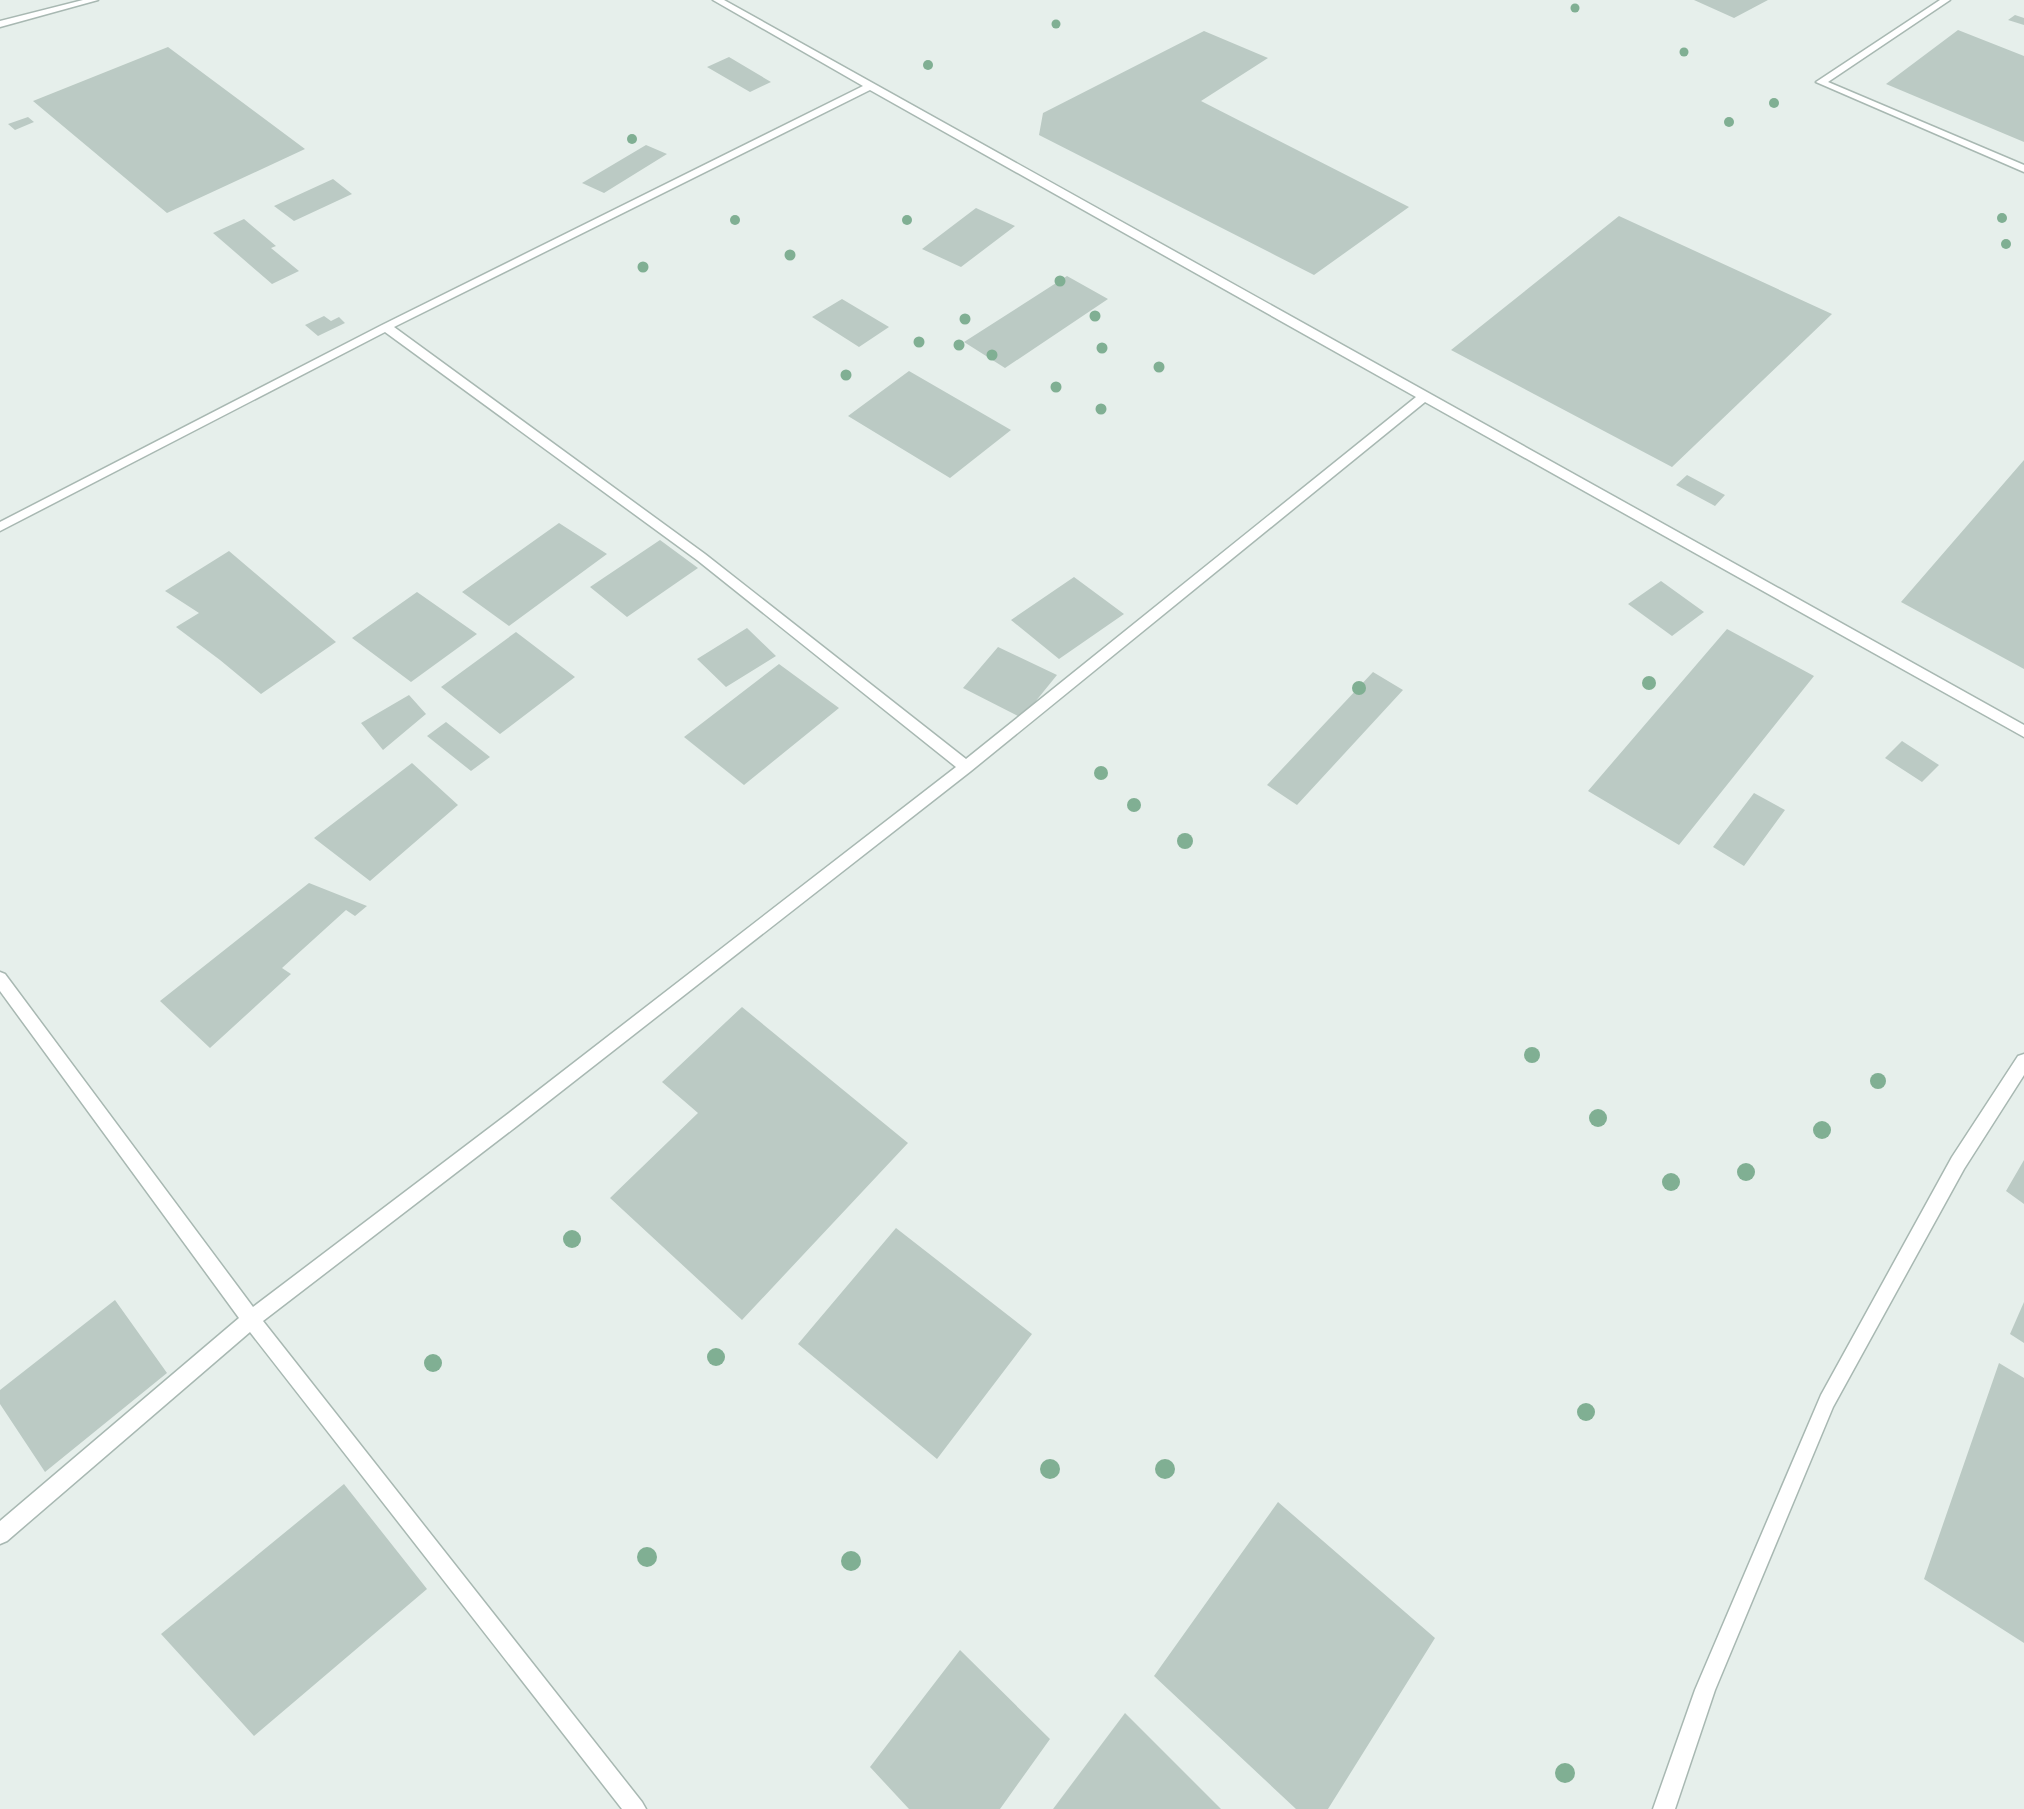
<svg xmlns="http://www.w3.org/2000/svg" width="2024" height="1809" font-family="Cabin,sans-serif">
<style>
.building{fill:#bbcac4}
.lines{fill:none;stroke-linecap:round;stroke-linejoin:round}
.street-casing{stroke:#a8b8b2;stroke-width:3}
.street{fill:#fff;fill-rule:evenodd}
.tree{fill:#80af93}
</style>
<rect width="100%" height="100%" fill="#e6efeb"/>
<path class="building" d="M1694,0H1768L1734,18Z
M2015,15L2024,18V25L2008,20Z
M1958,30L2024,56V142L1886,84Z
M1204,31L1268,58L1201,101L1409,207L1314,275L1039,135L1043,113Z
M168,47L305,149L167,213L33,101Z
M729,57L771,82L750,92L707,67Z
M28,117L34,122L15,130L8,124Z
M646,145L667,154L604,193L582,183Z
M333,179L352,194L294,221L274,206Z
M976,208L1015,226L961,267L922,249Z
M1619,216L1832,314L1672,467L1451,350Z
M244,219L276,246L271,248L299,271L272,284L213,233Z
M1067,276L1108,299L1005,368L964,342Z
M842,299L889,327L859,347L812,317Z
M324,316L331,321L339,317L345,323L318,336L305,325Z
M909,371L1011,430L950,478L848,416Z
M2024,460V669L1901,602Z
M1687,475L1725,495L1715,506L1676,485Z
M559,523L607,554L509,626L462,592Z
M660,540L698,568L627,617L590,587Z
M229,551L336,642L261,694L220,660L176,627L199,613L165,591Z
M1074,577L1124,614L1059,659L1011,620Z
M1661,581L1704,612L1672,636L1628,604Z
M417,592L477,634L411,682L352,638Z
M747,628L776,656L726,687L697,659Z
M1727,629L1814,676L1679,845L1588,791Z
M516,632L575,677L500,734L441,687Z
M998,647L1057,675L1022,718L963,688Z
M779,664L839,708L744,785L684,737Z
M1373,672L1403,690L1297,805L1267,785Z
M409,695L426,714L383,750L361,723Z
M446,722L490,757L471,771L427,736Z
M1902,741L1939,765L1922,782L1885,758Z
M412,763L458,805L370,881L314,838Z
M1754,793L1785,810L1744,866L1713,847Z
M309,883L367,906L355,916L346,910L282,968L291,974L210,1048L160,1001Z
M742,1007L908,1143L742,1320L610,1198L698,1113L662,1082Z
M2024,1160V1204L2006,1191Z
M896,1228L1032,1334L937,1459L798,1344Z
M115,1300L167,1373L45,1472L0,1404V1390Z
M2024,1302V1343L2010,1334Z
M1999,1363L2024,1378V1643L1924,1579Z
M344,1484L427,1589L254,1736L161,1634Z
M1278,1502L1435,1638L1328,1809H1296L1154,1676Z
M960,1650L1050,1739L1000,1809H909L870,1767Z
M1125,1713L1221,1809H1053Z"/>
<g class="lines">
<g class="street-casing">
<path id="street" d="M83,0H98L0,27V21Z
M713,0H724L2024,725V737L1425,402L971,771L517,1126L263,1321L642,1802L646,1809H622L250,1332L7,1541L0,1544V1521L239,1318L0,991V972L5,974L253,1307L505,1116L956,767L697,560L385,332L0,531V522L382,325L863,86ZM870,90L1416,397L966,759L705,554L394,327Z
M1940,0H1950L1828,82L2024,165V172L1816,82Z
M2024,1054V1075L1964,1169L1833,1407L1715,1690L1675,1809H1653L1695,1690L1821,1395L1952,1157L2018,1056Z"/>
</g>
<use href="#street" class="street"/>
</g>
<g class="tree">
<circle cx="1575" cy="8" r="4.5"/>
<circle cx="1056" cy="24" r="4.5"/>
<circle cx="1684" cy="52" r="4.5"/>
<circle cx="928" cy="65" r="5"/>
<circle cx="1774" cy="103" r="5"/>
<circle cx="1729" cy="122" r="5"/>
<circle cx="632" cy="139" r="5"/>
<circle cx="2002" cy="218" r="5"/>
<circle cx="735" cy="220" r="5"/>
<circle cx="907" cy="220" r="5"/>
<circle cx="2006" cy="244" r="5"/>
<circle cx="790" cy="255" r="5.5"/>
<circle cx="643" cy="267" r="5.5"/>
<circle cx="1060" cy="281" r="5.5"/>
<circle cx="1095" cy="316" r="5.5"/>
<circle cx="965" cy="319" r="5.5"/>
<circle cx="919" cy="342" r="5.5"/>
<circle cx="959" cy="345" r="5.5"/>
<circle cx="1102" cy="348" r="5.5"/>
<circle cx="992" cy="355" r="5.5"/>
<circle cx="1159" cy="367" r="5.5"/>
<circle cx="846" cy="375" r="5.5"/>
<circle cx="1056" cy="387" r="5.5"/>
<circle cx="1101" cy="409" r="5.5"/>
<circle cx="1649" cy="683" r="7"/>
<circle cx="1359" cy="688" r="7"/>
<circle cx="1101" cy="773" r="7"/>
<circle cx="1134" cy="805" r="7"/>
<circle cx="1185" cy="841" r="8"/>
<circle cx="1532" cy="1055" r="8"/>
<circle cx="1878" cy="1081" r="8"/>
<circle cx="1598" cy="1118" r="9"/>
<circle cx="1822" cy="1130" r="9"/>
<circle cx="1746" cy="1172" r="9"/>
<circle cx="1671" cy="1182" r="9"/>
<circle cx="572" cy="1239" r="9"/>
<circle cx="716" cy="1357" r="9"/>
<circle cx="433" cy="1363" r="9"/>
<circle cx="1586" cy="1412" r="9"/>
<circle cx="1050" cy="1469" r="10"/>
<circle cx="1165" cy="1469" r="10"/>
<circle cx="647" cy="1557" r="10"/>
<circle cx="851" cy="1561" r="10"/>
<circle cx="1565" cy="1773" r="10"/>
</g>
</svg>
